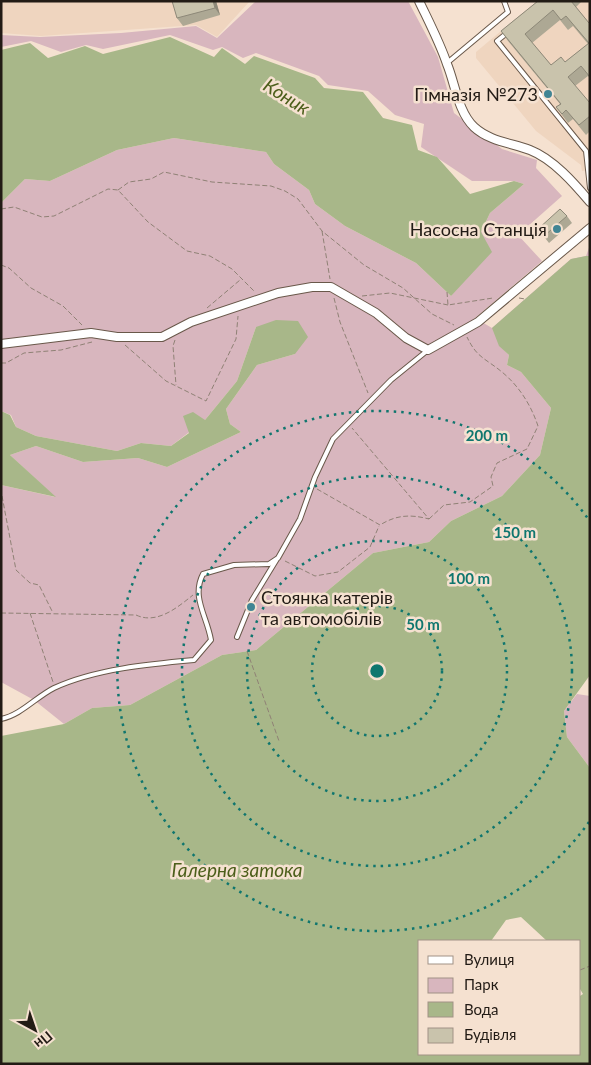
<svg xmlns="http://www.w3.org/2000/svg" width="591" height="1065" font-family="Lato,sans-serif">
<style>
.built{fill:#efd5bf}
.green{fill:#d8b6be}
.water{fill:#a8b789;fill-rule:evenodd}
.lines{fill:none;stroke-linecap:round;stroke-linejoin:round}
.service-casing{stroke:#69584a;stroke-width:6}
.minor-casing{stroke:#69584a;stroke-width:10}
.path{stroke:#8f8175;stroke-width:1;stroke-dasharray:5 2.5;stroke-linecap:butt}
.service{stroke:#fff;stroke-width:4}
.minor{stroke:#fff;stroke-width:8}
.wall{fill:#ada894;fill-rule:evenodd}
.shaded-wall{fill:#8d8878}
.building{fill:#c9c3ac;stroke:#8d8878;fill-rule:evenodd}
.ring{fill:none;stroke:#0f766e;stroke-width:2.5;stroke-dasharray:2.5 5}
.poi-dot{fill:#418594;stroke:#f5e1d0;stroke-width:2}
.labels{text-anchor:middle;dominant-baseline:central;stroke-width:5;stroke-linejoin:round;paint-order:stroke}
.poi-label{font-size:18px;fill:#221b15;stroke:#f5e1d0;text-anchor:end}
.water-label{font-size:19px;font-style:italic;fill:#4c5e1a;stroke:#f5e1d0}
.centre{fill:#0f766e;stroke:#f5e1d0;stroke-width:2.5}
.ring-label{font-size:15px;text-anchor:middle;font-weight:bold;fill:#0f766e;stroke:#f5e1d0;stroke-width:5;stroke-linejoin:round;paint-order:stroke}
</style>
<rect width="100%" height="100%" fill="#f5e1d0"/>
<path class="built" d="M1,1H250L217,37L196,25L41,36L1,33Z
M537,1H590V170L582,171L581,165L536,131L476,58V52Z"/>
<path class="green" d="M256,1H408L438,57L454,113L502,149L537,160L536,168L562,196L518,235L542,261L475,318L492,328L571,259L586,256L590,245V478L588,426L500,346L509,355L507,365L521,372L551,408L540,455L502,496L451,521L429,542L373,553L256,650L222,655L130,705L92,708L64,724L34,700L1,682V485L55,497L10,455L36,446L83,462L138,458L167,467L241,432L230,424L226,409L257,365L295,354L256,327L237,381L205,420L171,446L141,443L117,451L36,436L16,427L11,415L1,411V203L25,179L50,181L117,150L174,138L266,152L274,164L309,190L315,204L345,226L416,263L451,296L490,213L524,184L514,181H472L421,147L424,124L395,115L368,91L328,85L319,76L256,53L243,58L222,47L213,50L170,35L103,49L86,45L61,52L31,41L1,47V35L40,37L121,33L196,26L217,38Z
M577,694L590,696V768L567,737L564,711Z"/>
<path class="water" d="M170,37L214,57L222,48L245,64L254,56L315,78L324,88L363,92L383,118L412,125L418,150L437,157L470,194L514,181L524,184L490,213L481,232L492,252L451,296L416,263L345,226L315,204L309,190L274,164L266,152L174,138L117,150L50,181L25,179L1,203V50L30,43L48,58L85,46L103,54Z
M586,256H590V675L564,711L567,737L590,768V1064H1V736L64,724L92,708L130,705L222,655L256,650L373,553L429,542L451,521L502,496L540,455L551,408L521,372L507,365L509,355L499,346L492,328L571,259ZM521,917L547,941H580V989L583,994L580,996V1054H420V941H491L506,920Z
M276,320L298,321L308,337L295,354L257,365L226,409L230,424L241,432L167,467L138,458L83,462L36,446L10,455L56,497L1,485V411L10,415L16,427L36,436L117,451L141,443L171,446L189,433L183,416L193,412L205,420L237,381L256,327Z"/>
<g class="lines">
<g class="service-casing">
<path id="service" d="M507,33L497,41L586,151L590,188
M447,63L508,12L504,1
M237,637L252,600L277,559
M1,719C21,715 36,697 54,688C95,669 150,664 194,660L211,640C207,616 191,597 203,574L234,565L269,564L278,558L300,519L315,477L333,439L391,380L428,350"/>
</g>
<g class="minor-casing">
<path id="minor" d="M419,1C429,22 440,43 447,64C455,83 458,112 474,127C489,141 511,143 530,150C553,159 574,183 590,202
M1,344L91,333L117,337H162L191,322L278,293L312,287H331L376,313L406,338L428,350L478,322L590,228"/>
</g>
<path class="path" d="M118,190L129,182L151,179L164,172L212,182L271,186L285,191L298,199L322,231L364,265L403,288L432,314L454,325
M1,209L14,207L42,217L54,216L108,189L118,190L148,222L187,251L210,256L232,269L254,291
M322,231L330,279
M1,265L9,268L31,288L63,306L82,325
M447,292L448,305L493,298
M362,296L390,293L448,305
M334,298L340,322L368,393
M519,298L525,299
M207,308L240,280
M175,340L173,346L176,385
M125,345L166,381L206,401L236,339L238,316
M1,363H6L24,353L61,350L92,342
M317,489L380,525C396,515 410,514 429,519L352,428
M2,496L16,570L30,583L39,585L53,613
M429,519L444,505L470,502L493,486L491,477L497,463L527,449L538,426C531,405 519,386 502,372C485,358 477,358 467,337
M285,561L315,576L338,572L370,547L379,526
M1,613L136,615C157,625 178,607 193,595
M30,613L53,682
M247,651L279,741
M580,970L590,966"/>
<use href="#service" class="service"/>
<use href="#minor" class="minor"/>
</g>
<path class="wall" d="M216,1L220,15L183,26L177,18Z
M538,1H582L576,7L589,23L590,22V78L588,76L575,86L590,103V131L586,135L573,119L568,123L556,107L560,104L508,41L501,31ZM560,20L568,30L573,26L588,44L565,62L551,65L532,43Z
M567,216L572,223L549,243L538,229Z"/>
<path class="shaded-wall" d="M213,1H216L220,15L215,8Z"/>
<path class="building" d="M172,1H213L215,8L177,18Z
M538,1H571L589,23L590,22V77L581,66L568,77L590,103V116L579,125L566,110L562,114L556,107L561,104L501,31ZM553,10L561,20L566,16L589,43L565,62L561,57L551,65L525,34Z
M560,209L567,216L544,236L538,229Z"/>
<g class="ring">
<circle cx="377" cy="671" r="65"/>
<circle cx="377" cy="671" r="130"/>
<circle cx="377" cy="671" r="195"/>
<path d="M589 822A260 260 0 1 1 589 520"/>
</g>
<g class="poi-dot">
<circle cx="548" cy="94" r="5"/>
<circle cx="557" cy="229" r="5"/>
<circle cx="251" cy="607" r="5"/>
</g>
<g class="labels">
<g class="poi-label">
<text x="538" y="94">Гімназія №273</text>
<text x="547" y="229">Насосна Станція</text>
<text x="261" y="597" text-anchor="start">Стоянка катерів<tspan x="261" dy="21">та автомобілів</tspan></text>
</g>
<g class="water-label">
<text transform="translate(287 96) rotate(32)">Коник</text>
<text x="237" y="869">Галерна затока</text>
</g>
</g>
<circle cx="377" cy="671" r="8" class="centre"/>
<g class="ring-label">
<text x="487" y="441">200 m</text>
<text x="515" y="538">150 m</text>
<text x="469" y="584">100 m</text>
<text x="423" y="630">50 m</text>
</g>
<rect width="591" height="1065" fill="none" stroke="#221b15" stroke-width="5"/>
<rect x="418" y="940" width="162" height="115" fill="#f5e1d0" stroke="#a19285"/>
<rect x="428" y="956" width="25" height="8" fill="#ffffff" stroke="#a19285"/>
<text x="464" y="965" font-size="15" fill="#221b15">Вулиця</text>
<rect x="428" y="978" width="25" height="15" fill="#d8b6be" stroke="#a19285"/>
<text x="464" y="990" font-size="15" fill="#221b15">Парк</text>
<rect x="428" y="1002" width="25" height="15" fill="#a8b789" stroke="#a19285"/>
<text x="464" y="1015" font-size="15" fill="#221b15">Вода</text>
<rect x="428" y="1028" width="25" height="15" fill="#c9c3ac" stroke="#a19285"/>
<text x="464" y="1040" font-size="15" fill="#221b15">Будівля</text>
<g transform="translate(35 1030) rotate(140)" stroke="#f5e1d0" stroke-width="4" paint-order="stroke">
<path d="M0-4L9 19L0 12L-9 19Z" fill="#221b15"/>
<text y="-8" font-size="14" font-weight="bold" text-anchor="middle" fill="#221b15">Пн</text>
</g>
</svg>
